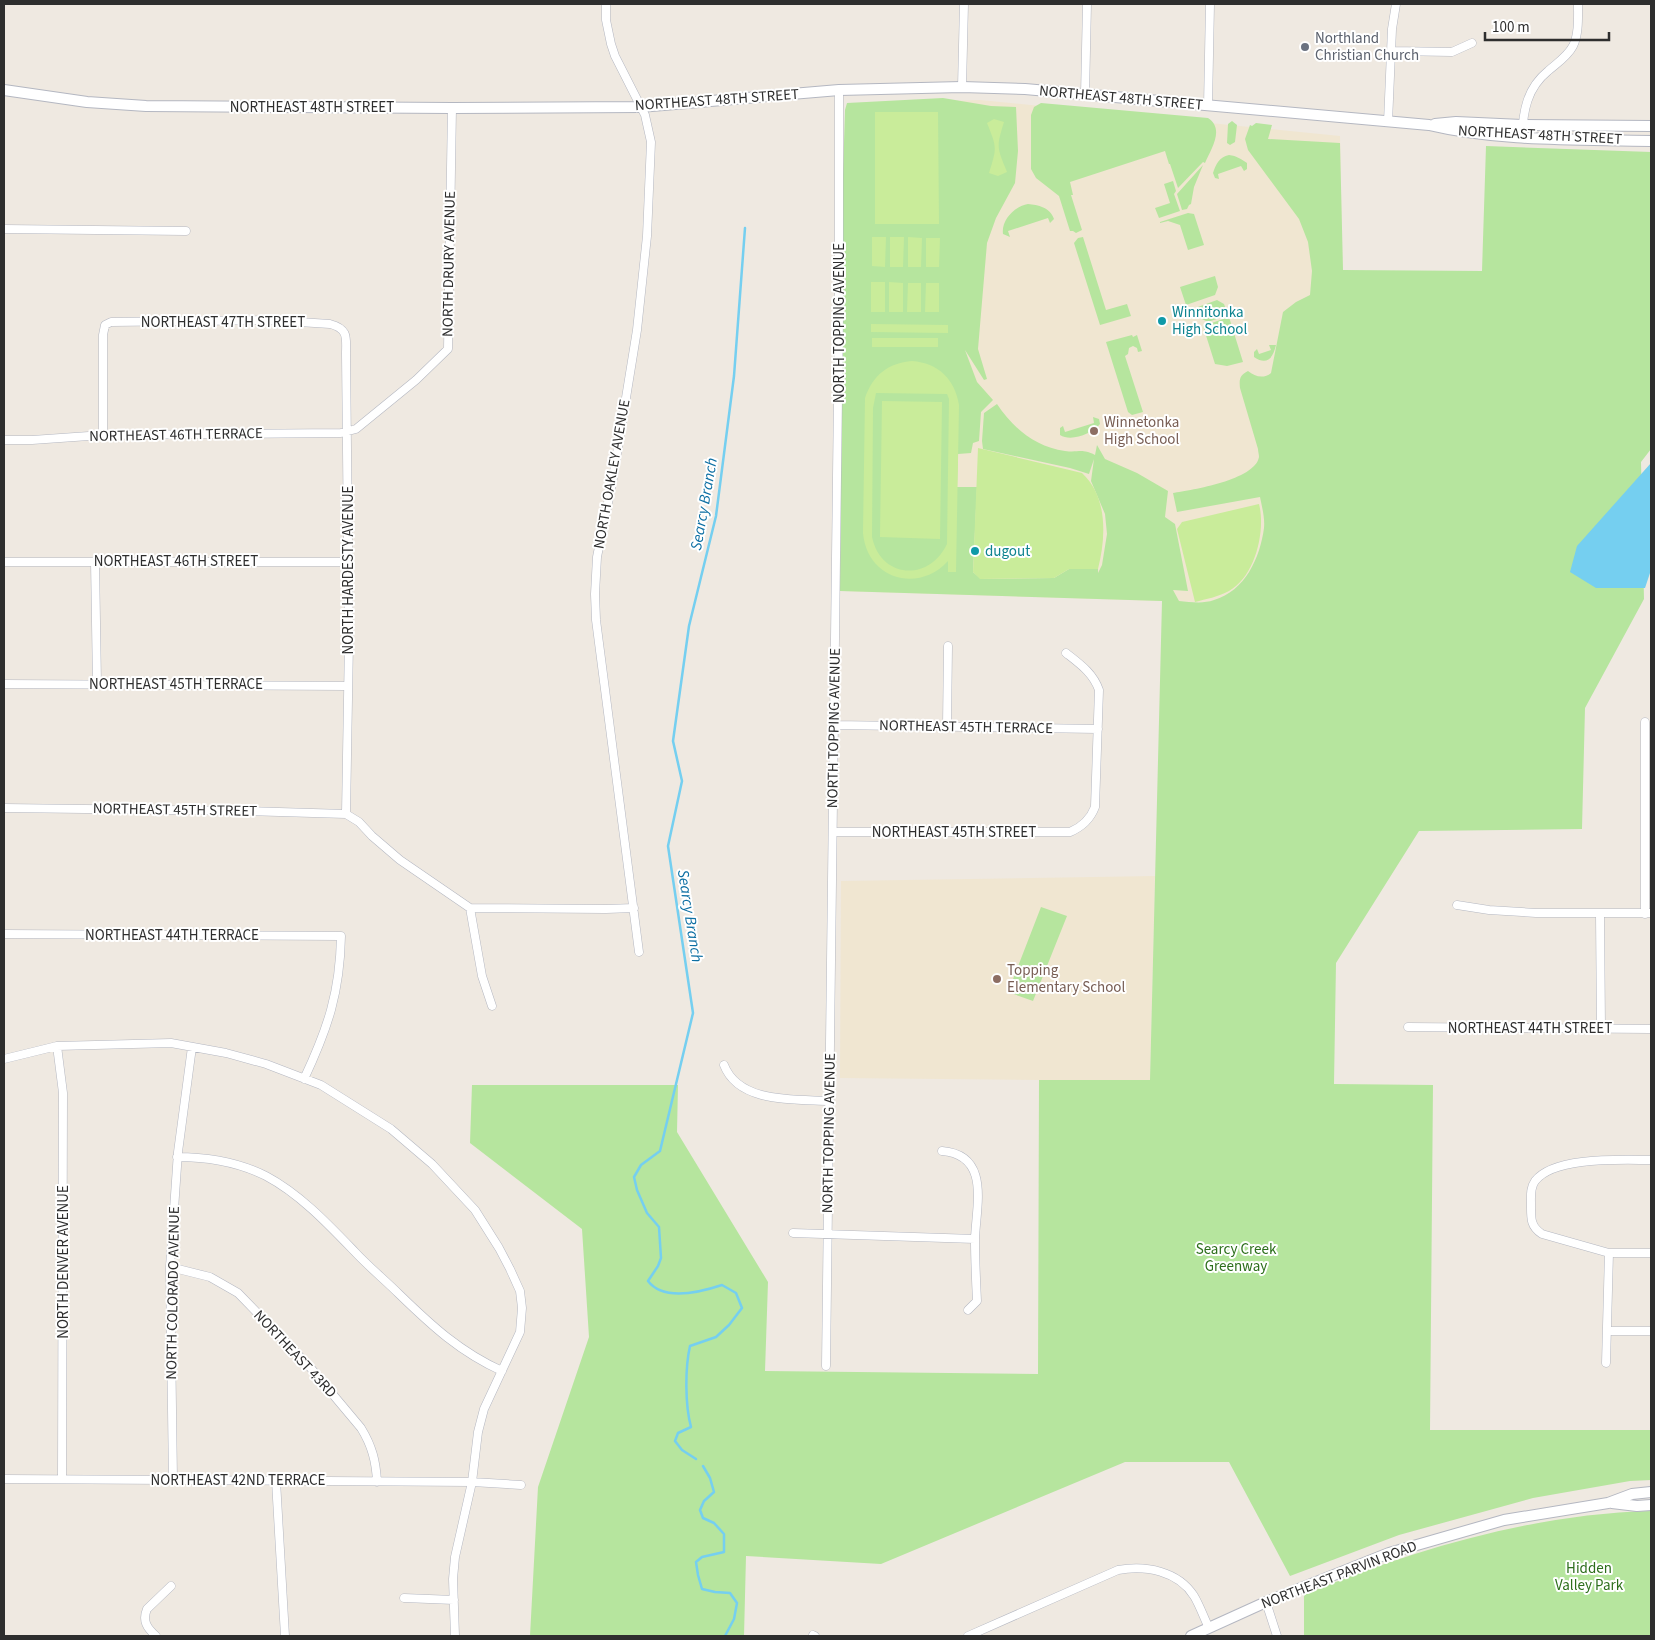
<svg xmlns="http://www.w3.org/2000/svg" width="1655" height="1640" font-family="'Source Sans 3',sans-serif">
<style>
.education{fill:#f0e6d1}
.green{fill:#b6e59e}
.pitch{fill:#c9ec9a;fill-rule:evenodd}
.water{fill:#75cff0}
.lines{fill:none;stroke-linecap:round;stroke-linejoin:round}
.stream{stroke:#75cff0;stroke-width:2.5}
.street-casing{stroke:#b4b7c1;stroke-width:9}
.secondary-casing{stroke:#b4b7c1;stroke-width:12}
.street{stroke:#fff;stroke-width:8}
.secondary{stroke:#fff;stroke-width:10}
.worship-dot{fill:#6b7280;stroke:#fff;stroke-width:2}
.culture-dot{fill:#0f9aa8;stroke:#fff;stroke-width:2}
.education-dot{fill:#8d6e63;stroke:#fff;stroke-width:2}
.labels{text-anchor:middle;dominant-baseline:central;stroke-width:4;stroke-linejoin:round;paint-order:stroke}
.worship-label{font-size:15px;fill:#5b616d;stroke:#fff;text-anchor:start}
.street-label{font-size:15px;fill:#2e2e2e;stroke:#fff}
.culture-label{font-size:15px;fill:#0d838f;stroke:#fff;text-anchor:start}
.education-label{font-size:15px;fill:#785e54;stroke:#fff;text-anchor:start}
.park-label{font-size:15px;fill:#2c6e1b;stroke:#fff}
.water-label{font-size:16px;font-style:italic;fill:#0d6fa3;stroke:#fff}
</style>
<rect width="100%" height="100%" fill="#efe9e1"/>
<path class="education" d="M980,100L1340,136L1349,607L840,591L849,104Z
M1155,876L1150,1081L840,1078L841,881Z"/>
<path class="green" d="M943,98L991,106L1016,107L1018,151L1015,183L996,218L987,243L978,349L987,379L984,380L965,350L977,382L993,400L981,412L979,441L973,443L971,453L958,454L957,487H977L973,572L981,579L1054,578L1069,569H1098V573L1102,565L1107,534L1105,514L1091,481L1094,459L1089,474L1070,468L983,449L982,441L984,413L997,404C1013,428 1035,447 1065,451C1079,453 1081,448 1095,455L1097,445L1105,459L1137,473L1168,491L1165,517L1175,524L1188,591L1173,590L1179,601C1191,602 1203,604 1214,600C1245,591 1260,558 1264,528C1265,518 1262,507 1260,497L1177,512L1173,493C1192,490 1255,480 1259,457C1259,454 1258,452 1258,449L1240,388C1239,379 1240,375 1248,371C1255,377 1264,379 1271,373L1283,312L1296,302L1310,295L1312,271L1308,242L1299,219L1248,150L1245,139L1250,125L1252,126L1256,123L1272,125L1268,139L1340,143L1343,270L1482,271L1486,146L1651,152V449L1641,462L1644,599L1585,708L1582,829L1419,831L1336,963L1334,1084L1433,1085L1430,1430H1651V1480L1630,1481L1533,1498L1399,1535L1290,1576L1229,1462H1125L881,1564L746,1556L744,1636H530L538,1487L589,1337L582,1229L470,1143L472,1085H678L677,1132L768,1282L765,1371L1038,1374L1039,1080H1150L1162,601L840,591L843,175L845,110L847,103Z
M1041,103L1208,118C1225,129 1211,149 1205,163L1203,162L1178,188L1170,164H1169L1165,151L1070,182L1073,195H1071L1082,230L1076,233L1073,231H1070L1059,196L1036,178L1031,169V115L1034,107Z
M1232,121L1237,125L1235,142L1230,145L1227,143L1228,124Z
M1229,155C1237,156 1241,159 1247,163V169L1244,171L1241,166L1218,174L1219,179L1215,178L1213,173C1216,164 1219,157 1229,155Z
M1203,165L1194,187L1191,204L1189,205L1187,209L1182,210L1177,194Z
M1173,181L1176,191L1174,194L1180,211L1159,218L1155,208L1170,203L1164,184Z
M1028,204C1038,205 1050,207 1054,219L1050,223L1048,218L1008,231L1010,237L1003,234C1001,220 1015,206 1028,204Z
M1188,213L1194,214L1204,245L1188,250L1180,225L1168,221L1160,223V222Z
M1083,237L1106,310L1127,304L1131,316L1100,325L1074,243L1078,238Z
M1215,276L1218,287L1215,295L1186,305L1180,287Z
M1217,300L1224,304L1228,315L1208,322L1198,317L1197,313L1193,314L1187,311Z
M1229,317L1243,362L1227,366L1215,364L1203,326Z
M1132,335L1133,337L1137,335L1142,351L1138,352L1137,348L1133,346L1129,348L1128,354L1125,356L1143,412L1132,415L1128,412L1106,342Z
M1269,345H1276C1273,358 1267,366 1254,357V352L1257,349L1259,354L1271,350Z
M1093,417L1099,419L1100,424C1092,434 1071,442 1060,435V428L1063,426L1065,432L1094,423Z
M1041,907L1067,916L1033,1001L1008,992Z
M1651,1511V1636H1304V1596L1306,1594C1415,1549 1533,1514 1651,1511Z"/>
<path class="pitch" d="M875,112H938L939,224H875Z
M994,119L1004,122C996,148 997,147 1007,172L998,176L989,173C997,147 997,148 987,123Z
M872,237H886L885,267L872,266Z
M890,237H904L903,267H890Z
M908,237L922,238L921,267H908Z
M926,238H940L939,267H926Z
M871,282H885V312H871Z
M889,282L903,283V312H889Z
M908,283H921V312H907Z
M926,283H939V312H925Z
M871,324L948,325V333L871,332Z
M872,338H938V347H872Z
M912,361C938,363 955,379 959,405L956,572H948V561C918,594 867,579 863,533L865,398C873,375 888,363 912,361ZM876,393L947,394L949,399L947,544C929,582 881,579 872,537L873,408Z
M882,401L942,402L940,539L880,537Z
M978,448L1082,473C1108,497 1106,538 1098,569H1069L1054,578L980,579L973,572Z
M1259,504C1266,531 1255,577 1229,591C1218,597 1206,599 1195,602L1177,529L1182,522Z"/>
<path class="water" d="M1651,463V570L1645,588H1596L1570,572L1577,546Z"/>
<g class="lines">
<path class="stream" d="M696,1459L682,1450L675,1441L678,1433L691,1427C685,1405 685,1368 690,1346L716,1337L729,1325L742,1308L736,1293L722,1285C701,1292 664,1302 648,1281L658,1266L661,1258L659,1227L647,1213L637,1190L634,1177L641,1165L660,1151L693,1013L668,846L682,781L673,741L689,626L716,516L734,376L745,228
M703,1466L710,1478L714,1492L704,1501L700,1510L703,1518L714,1523L724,1534V1552L702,1557L696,1562L698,1575L702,1589L715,1592L730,1593L737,1603L734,1619L725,1636"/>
<g class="street-casing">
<path id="street" d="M606,4V20L611,44L615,56L645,115L651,142L647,236L637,330L613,478L597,557L595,594L596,620L639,952
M1392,51L1452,52L1472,43
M962,87L964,4
M1085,95L1087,4
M1208,106L1210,4
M1388,122L1392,29L1396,4
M1522,137C1523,111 1527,88 1548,71C1557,63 1567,57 1573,46C1579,34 1578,17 1578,4
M4,229L186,231
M103,435V335L105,325L111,322L268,320L330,324C349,329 346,338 346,354L349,641L346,814
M4,440H32L103,435L341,433L356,429L416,380L448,349L452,108
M95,561L97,684
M4,562H348
M4,684L348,686
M1645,722V914
M834,725L1098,729
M947,726L948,646
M4,808L246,811L346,814L359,822L372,836L400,860L470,908L482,976L492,1006
M833,832H1070C1082,827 1090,820 1095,807L1099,690C1093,673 1080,664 1066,653
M1457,905L1489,910L1536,913H1651
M470,908L606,909L634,908
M1600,914L1601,1029
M4,934L341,936C340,992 328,1028 304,1079
M1408,1027L1651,1029
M57,1046L63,1093L62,1479
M4,1059L57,1046L171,1043L226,1053L266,1064L321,1085L391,1129L432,1164L475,1210L499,1248L510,1269L520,1291L522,1308L520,1332L484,1409L478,1432L472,1482L455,1557L453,1579L455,1636
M724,1065C739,1104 796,1099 830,1101
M942,1151C991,1155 976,1206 975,1239C975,1260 976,1281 977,1301L968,1310
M177,1157C209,1157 238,1162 266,1176C300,1194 329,1225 355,1252C369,1267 385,1280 399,1294C432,1326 460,1352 502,1371
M1651,1160C1622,1160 1554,1156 1535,1181C1530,1188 1531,1196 1531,1204C1531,1218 1530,1226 1542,1234L1609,1253H1651
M793,1233L975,1239
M170,1267L210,1277L238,1293L309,1366L361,1428C372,1446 376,1461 377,1482
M1607,1331H1651
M1606,1363L1609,1253
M826,1366L839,315V90
M4,1479L472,1482L521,1485
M173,1480L170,1267L178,1152L192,1047
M276,1481L285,1636
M404,1598L454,1600
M1266,1602L1277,1636
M813,1635L815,1636
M156,1636C147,1628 142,1621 147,1609L171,1586
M968,1636L1118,1570C1146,1565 1178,1571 1194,1596C1200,1606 1204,1618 1209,1628"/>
</g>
<g class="secondary-casing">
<path id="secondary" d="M4,90L87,102L146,106L452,108L640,107L839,90L962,87L1025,89L1429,125C1500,142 1579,139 1651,141
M1435,124L1456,122L1522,125L1651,126
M1612,1503L1637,1506L1651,1505
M1191,1636L1266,1602L1389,1553L1504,1520L1608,1503L1632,1494L1651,1492"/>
</g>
<use href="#street" class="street"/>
<use href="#secondary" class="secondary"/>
</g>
<circle class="worship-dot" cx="1305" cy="47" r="5"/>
<g class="culture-dot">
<circle cx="1162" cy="321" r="5"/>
<circle cx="975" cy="551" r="5"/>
</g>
<g class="education-dot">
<circle cx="1094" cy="431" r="5"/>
<circle cx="997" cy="979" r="5"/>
</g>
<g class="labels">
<g class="worship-label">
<text x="1315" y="38">Northland<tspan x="1315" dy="17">Christian Church</tspan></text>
</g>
<g class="street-label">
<text transform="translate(1121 98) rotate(5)">NORTHEAST 48TH STREET</text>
<text transform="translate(717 100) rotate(-4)">NORTHEAST 48TH STREET</text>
<text x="312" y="107">NORTHEAST 48TH STREET</text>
<text transform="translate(1540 135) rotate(3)">NORTHEAST 48TH STREET</text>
<text transform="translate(449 264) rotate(-89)">NORTH DRURY AVENUE</text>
<text x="223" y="322">NORTHEAST 47TH STREET</text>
<text transform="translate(839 323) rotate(-90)">NORTH TOPPING AVENUE</text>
<text transform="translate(176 435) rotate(-1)">NORTHEAST 46TH TERRACE</text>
<text transform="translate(612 474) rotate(-80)">NORTH OAKLEY AVENUE</text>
<text x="176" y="561">NORTHEAST 46TH STREET</text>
<text transform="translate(348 570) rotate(-90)">NORTH HARDESTY AVENUE</text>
<text x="176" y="684">NORTHEAST 45TH TERRACE</text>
<text transform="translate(966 727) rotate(1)">NORTHEAST 45TH TERRACE</text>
<text transform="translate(834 728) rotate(-89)">NORTH TOPPING AVENUE</text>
<text transform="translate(175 810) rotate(1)">NORTHEAST 45TH STREET</text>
<text x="954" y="832">NORTHEAST 45TH STREET</text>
<text x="172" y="935">NORTHEAST 44TH TERRACE</text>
<text x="1530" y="1028">NORTHEAST 44TH STREET</text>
<text transform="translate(829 1133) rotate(-89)">NORTH TOPPING AVENUE</text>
<text transform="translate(63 1262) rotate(-90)">NORTH DENVER AVENUE</text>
<text transform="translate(173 1293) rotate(-89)">NORTH COLORADO AVENUE</text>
<text transform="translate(295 1354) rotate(47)">NORTHEAST 43RD</text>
<text x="238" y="1480">NORTHEAST 42ND TERRACE</text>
<text transform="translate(1339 1575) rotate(-21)">NORTHEAST PARVIN ROAD</text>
</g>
<g class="culture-label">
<text x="1172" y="312">Winnitonka<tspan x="1172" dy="17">High School</tspan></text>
<text x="985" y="551">dugout</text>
</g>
<g class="education-label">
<text x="1104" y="422">Winnetonka<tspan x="1104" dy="17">High School</tspan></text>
<text x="1007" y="970">Topping<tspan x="1007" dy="17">Elementary School</tspan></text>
</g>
<g class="park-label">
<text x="1236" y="1249">Searcy Creek<tspan x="1236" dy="17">Greenway</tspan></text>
<text x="1589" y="1568">Hidden<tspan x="1589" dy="17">Valley Park</tspan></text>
</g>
<g class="water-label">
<text transform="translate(704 504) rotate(-80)">Searcy Branch</text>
<text transform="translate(690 916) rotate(81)">Searcy Branch</text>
</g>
</g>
<rect width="1655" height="1640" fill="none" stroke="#2e2e2e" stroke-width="10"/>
<path d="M1485 32v8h124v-8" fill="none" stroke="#2e2e2e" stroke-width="2.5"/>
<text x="1492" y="32" font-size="15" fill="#2e2e2e" stroke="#ffffff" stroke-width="4" paint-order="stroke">100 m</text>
</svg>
